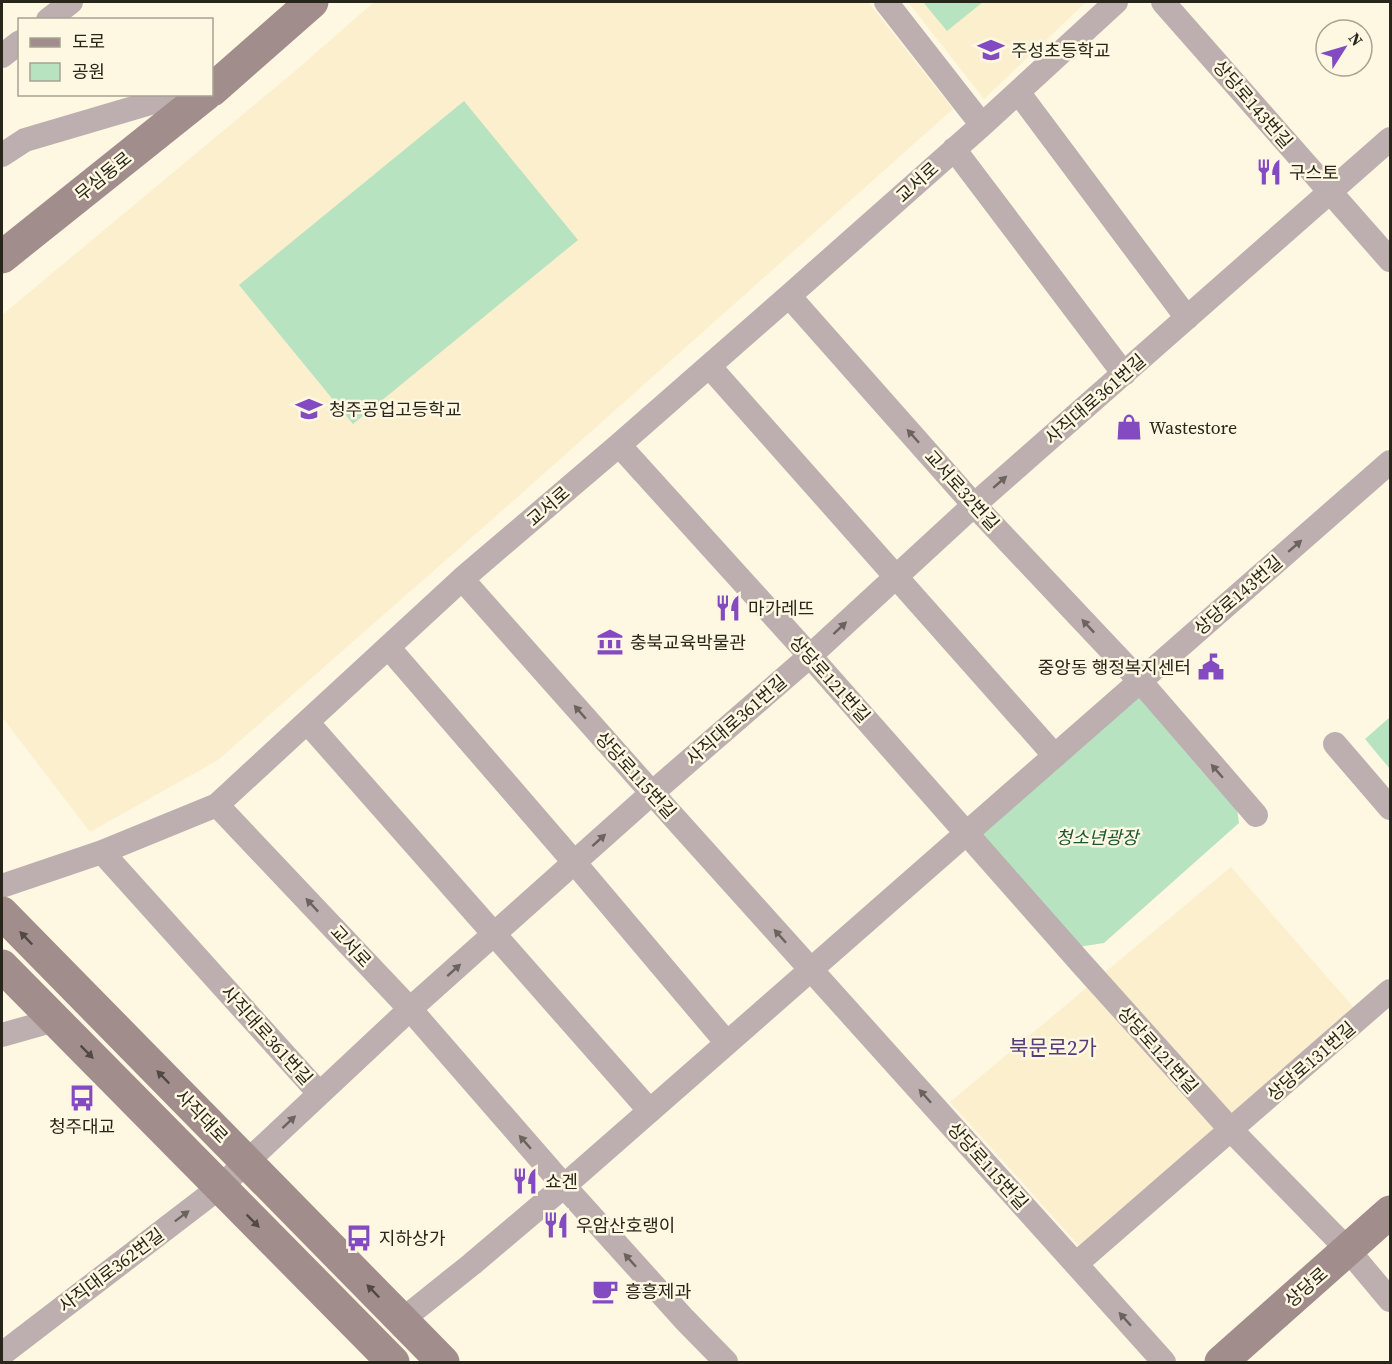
<svg xmlns="http://www.w3.org/2000/svg" width="1392" height="1364" font-family="'Source Serif 4','Noto Sans KR',serif">
<style>
.built{fill:#fcefcd}
.green{fill:#b7e3c0}
.lines{fill:none;stroke-linecap:round;stroke-linejoin:round}
.minor{stroke:#bdafaf;stroke-width:24}
.secondary{stroke:#a18d8c;stroke-width:33}
.oneway{fill:#6b635e}
.oneway2{fill:#524943}
.labels{text-anchor:middle;dominant-baseline:central;stroke-width:5;stroke-linejoin:round;paint-order:stroke}
.poi-label{font-size:18px;fill:#28251b;stroke:#fef7e1;text-anchor:start}
.street-label{font-size:18px;fill:#28251b;stroke:#fef7e1}
.park-label{font-size:18px;font-style:italic;fill:#1a562f;stroke:#fef7e1}
.quarter-label{font-size:21px;fill:#573c77;stroke:#fef7e1}
</style>
<rect width="100%" height="100%" fill="#fef7e1"/>
<path class="built" d="M374,2H868L953,109L512,502L218,760L90,832L2,717V315L294,72Z
M908,2H1086L984,99Z
M1231,867L1355,1009L1081,1248L950,1102Z"/>
<path class="green" d="M923,2H983L947,31Z
M464,101L578,240L353,424L239,285Z
M1139,689L1236,802L1239,823L1104,943L1078,947L974,835Z
M1390,717V769L1365,739Z"/>
<g class="lines">
<path class="minor" d="M886,2L982,125
M1163,2L1390,260
M48,20L71,2
M2,56L20,42
M1018,92L1187,318
M954,149L1124,374
M2,155L25,140L181,94
M789,296L974,505L1140,681L1256,815
M709,366L1055,756
M619,445L810,656L1081,963L1231,1130L1348,1250L1390,1300
M462,579L652,793L1164,1362
M388,647L574,862L727,1043
M307,722L650,1111
M1335,744L1390,808
M217,805L410,1009L564,1186L684,1319L726,1362
M102,852L319,1093
M2,886L102,852L217,805L462,579L619,445L789,296L982,125L1116,2
M2,1035L55,1020
M1076,1264L1390,991
M402,1320L472,1264L564,1186L1390,462
M2,1354L220,1187L410,1009L652,793L810,656L974,505L1390,139"/>
<path class="secondary" d="M212,90L312,2
M2,257L206,94
M2,913L443,1362
M2,966L393,1362
M1221,1362L1390,1212"/>
</g>
<defs><path id="oneway-solid" d="M-6-.8H1V-3.2L6.5 0L1 3.2V.8H-6Z" transform="scale(1.5)"/></defs>
<g class="oneway">
<use href="#oneway-solid" transform="translate(913 436) rotate(-132)"/>
<use href="#oneway-solid" transform="translate(1000 482) rotate(-41)"/>
<use href="#oneway-solid" transform="translate(1295 546) rotate(-41)"/>
<use href="#oneway-solid" transform="translate(1088 626) rotate(-133)"/>
<use href="#oneway-solid" transform="translate(840 628) rotate(-43)"/>
<use href="#oneway-solid" transform="translate(580 712) rotate(-131)"/>
<use href="#oneway-solid" transform="translate(1217 771) rotate(-131)"/>
<use href="#oneway-solid" transform="translate(599 840) rotate(-42)"/>
<use href="#oneway-solid" transform="translate(312 905) rotate(-133)"/>
<use href="#oneway-solid" transform="translate(780 936) rotate(-132)"/>
<use href="#oneway-solid" transform="translate(454 970) rotate(-42)"/>
<use href="#oneway-solid" transform="translate(925 1096) rotate(-132)"/>
<use href="#oneway-solid" transform="translate(289 1122) rotate(-43)"/>
<use href="#oneway-solid" transform="translate(525 1142) rotate(-131)"/>
<use href="#oneway-solid" transform="translate(182 1216) rotate(-37)"/>
<use href="#oneway-solid" transform="translate(630 1260) rotate(-132)"/>
<use href="#oneway-solid" transform="translate(1125 1319) rotate(-132)"/>
</g>
<g class="oneway2">
<use href="#oneway-solid" transform="translate(26 938) rotate(-134)"/>
<use href="#oneway-solid" transform="translate(87 1052) rotate(45)"/>
<use href="#oneway-solid" transform="translate(163 1077) rotate(-134)"/>
<use href="#oneway-solid" transform="translate(253 1221) rotate(45)"/>
<use href="#oneway-solid" transform="translate(373 1291) rotate(-134)"/>
</g>
<defs>
<g id="school-bare" transform="scale(2.07)"><path d="M0-5L7-2L0 1L-7-2ZM-4 1L0 2.5L4 1V4Q0 6-4 4Z" fill="#834ac1" stroke="#fef7e1" stroke-width="2.5" paint-order="stroke"/></g>
<g id="restaurant-bare" transform="scale(2.07)"><path d="M-5-6h1v4h1v-4h1v4h1v-4h1v5L-1.5 .5V6h-2V.5L-5-1ZM5-6V6H3V1.5H1.5Q1.5-4 5-6Z" fill="#834ac1" stroke="#fef7e1" stroke-width="2.5" paint-order="stroke"/></g>
<g id="shop-bare" transform="scale(2.07)"><path d="M-5-2.5h2.3a2.7 3.5 0 0 1 5.4 0H5L5.5 6h-11ZM-1.5-2.5h3a1.5 2.3 0 0 0-3 0Z" fill="#834ac1" stroke="#fef7e1" stroke-width="2.5" paint-order="stroke"/></g>
<g id="museum-bare" transform="scale(2.07)"><path d="M0-6L6-3V-2H-6V-3ZM-5-1h2V3h-2ZM-1-1h2V3h-2ZM3-1h2V3H3ZM-6 4H6V6H-6Z" fill="#834ac1" stroke="#fef7e1" stroke-width="2.5" paint-order="stroke"/></g>
<g id="civic-bare" transform="scale(2.07)"><path d="M-.6-6.5H3V-4.5H.6V-3L4-1V1h2V6H-6V1h2V-1L-.6-3ZM-1.2 2.5V6h2.4V2.5Z" fill="#834ac1" stroke="#fef7e1" stroke-width="2.5" paint-order="stroke"/></g>
<g id="bus-bare" transform="scale(2.07)"><path d="M-5-6H5V4H4V6H2V4H-2V6H-4V4H-5ZM-3.5-4V0h7V-4ZM-3.5 1.2v1.5H-2V1.2ZM2 1.2v1.5H3.5V1.2Z" fill="#834ac1" stroke="#fef7e1" stroke-width="2.5" paint-order="stroke"/></g>
<g id="cafe-bare" transform="scale(2.07)"><path d="M-5.5-4.5H6V0H3Q3 3.5 0 3.5H-2.5Q-5.5 3.5-5.5 0ZM3-3.2v2h1.7v-2ZM-6 4.5H4V6H-6Z" fill="#834ac1" stroke="#fef7e1" stroke-width="2.5" paint-order="stroke"/></g>
</defs>
<g fill-rule="evenodd">
<use href="#school-bare" x="991" y="50"/>
<use href="#restaurant-bare" x="1269" y="172"/>
<use href="#school-bare" x="309" y="409"/>
<use href="#shop-bare" x="1129" y="427"/>
<use href="#restaurant-bare" x="728" y="608"/>
<use href="#museum-bare" x="610" y="642"/>
<use href="#civic-bare" x="1211" y="667"/>
<use href="#bus-bare" x="82" y="1098"/>
<use href="#restaurant-bare" x="525" y="1181"/>
<use href="#restaurant-bare" x="556" y="1225"/>
<use href="#bus-bare" x="359" y="1238"/>
<use href="#cafe-bare" x="605" y="1291"/>
</g>
<g class="labels">
<g class="poi-label">
<text x="1011" y="50">주성초등학교</text>
<text x="1289" y="172">구스토</text>
<text x="329" y="409">청주공업고등학교</text>
<text x="1149" y="427">Wastestore</text>
<text x="748" y="608">마가레뜨</text>
<text x="630" y="642">충북교육박물관</text>
<text x="1191" y="667" text-anchor="end">중앙동 행정복지센터</text>
<text x="82" y="1126" text-anchor="middle">청주대교</text>
<text x="545" y="1181">쇼겐</text>
<text x="576" y="1225">우암산호랭이</text>
<text x="379" y="1238">지하상가</text>
<text x="625" y="1291">흥흥제과</text>
</g>
<g class="street-label">
<text transform="translate(1253 104) rotate(49)">상당로143번길</text>
<text transform="translate(103 176) rotate(-39)">무심동로</text>
<text transform="translate(917 182) rotate(-42)">교서로</text>
<text transform="translate(1095 399) rotate(-41)">사직대로361번길</text>
<text transform="translate(962 490) rotate(48)">교서로32번길</text>
<text transform="translate(548 506) rotate(-41)">교서로</text>
<text transform="translate(1238 595) rotate(-41)">상당로143번길</text>
<text transform="translate(830 679) rotate(48)">상당로121번길</text>
<text transform="translate(736 720) rotate(-41)">사직대로361번길</text>
<text transform="translate(636 775) rotate(48)">상당로115번길</text>
<text transform="translate(351 946) rotate(47)">교서로</text>
<text transform="translate(267 1035) rotate(48)">사직대로361번길</text>
<text transform="translate(1158 1050) rotate(48)">상당로121번길</text>
<text transform="translate(1311 1061) rotate(-41)">상당로131번길</text>
<text transform="translate(202 1116) rotate(46)">사직대로</text>
<text transform="translate(988 1166) rotate(48)">상당로115번길</text>
<text transform="translate(111 1270) rotate(-37)">사직대로362번길</text>
<text transform="translate(1306 1287) rotate(-41)">상당로</text>
</g>
<g class="park-label">
<text x="1097" y="837">청소년광장</text>
</g>
<g class="quarter-label">
<text x="1053" y="1047">북문로2가</text>
</g>
</g>
<rect width="1392" height="1364" fill="none" stroke="#28251b" stroke-width="6"/>
<rect x="18" y="18" width="195" height="78" fill="#fef7e1" stroke="#a8a392" stroke-width="1.5"/>
<rect x="30" y="38" width="30" height="9" fill="#a18d8c" stroke="#a8a392" stroke-width="1.5"/>
<text x="72" y="48" font-size="18" fill="#28251b">도로</text>
<rect x="30" y="63" width="30" height="18" fill="#b7e3c0" stroke="#a8a392" stroke-width="1.5"/>
<text x="72" y="78" font-size="18" fill="#28251b">공원</text>
<g transform="translate(1344 48) rotate(53)"><circle r="28" fill="#fef7e1" stroke="#a8a392" stroke-width="1.5"/>
<path d="M0-4.5L10 22L0 15L-10 22Z" fill="#834ac1"/>
<text y="-9" font-size="16" font-weight="bold" text-anchor="middle" fill="#28251b">N</text>
</g>
</svg>
